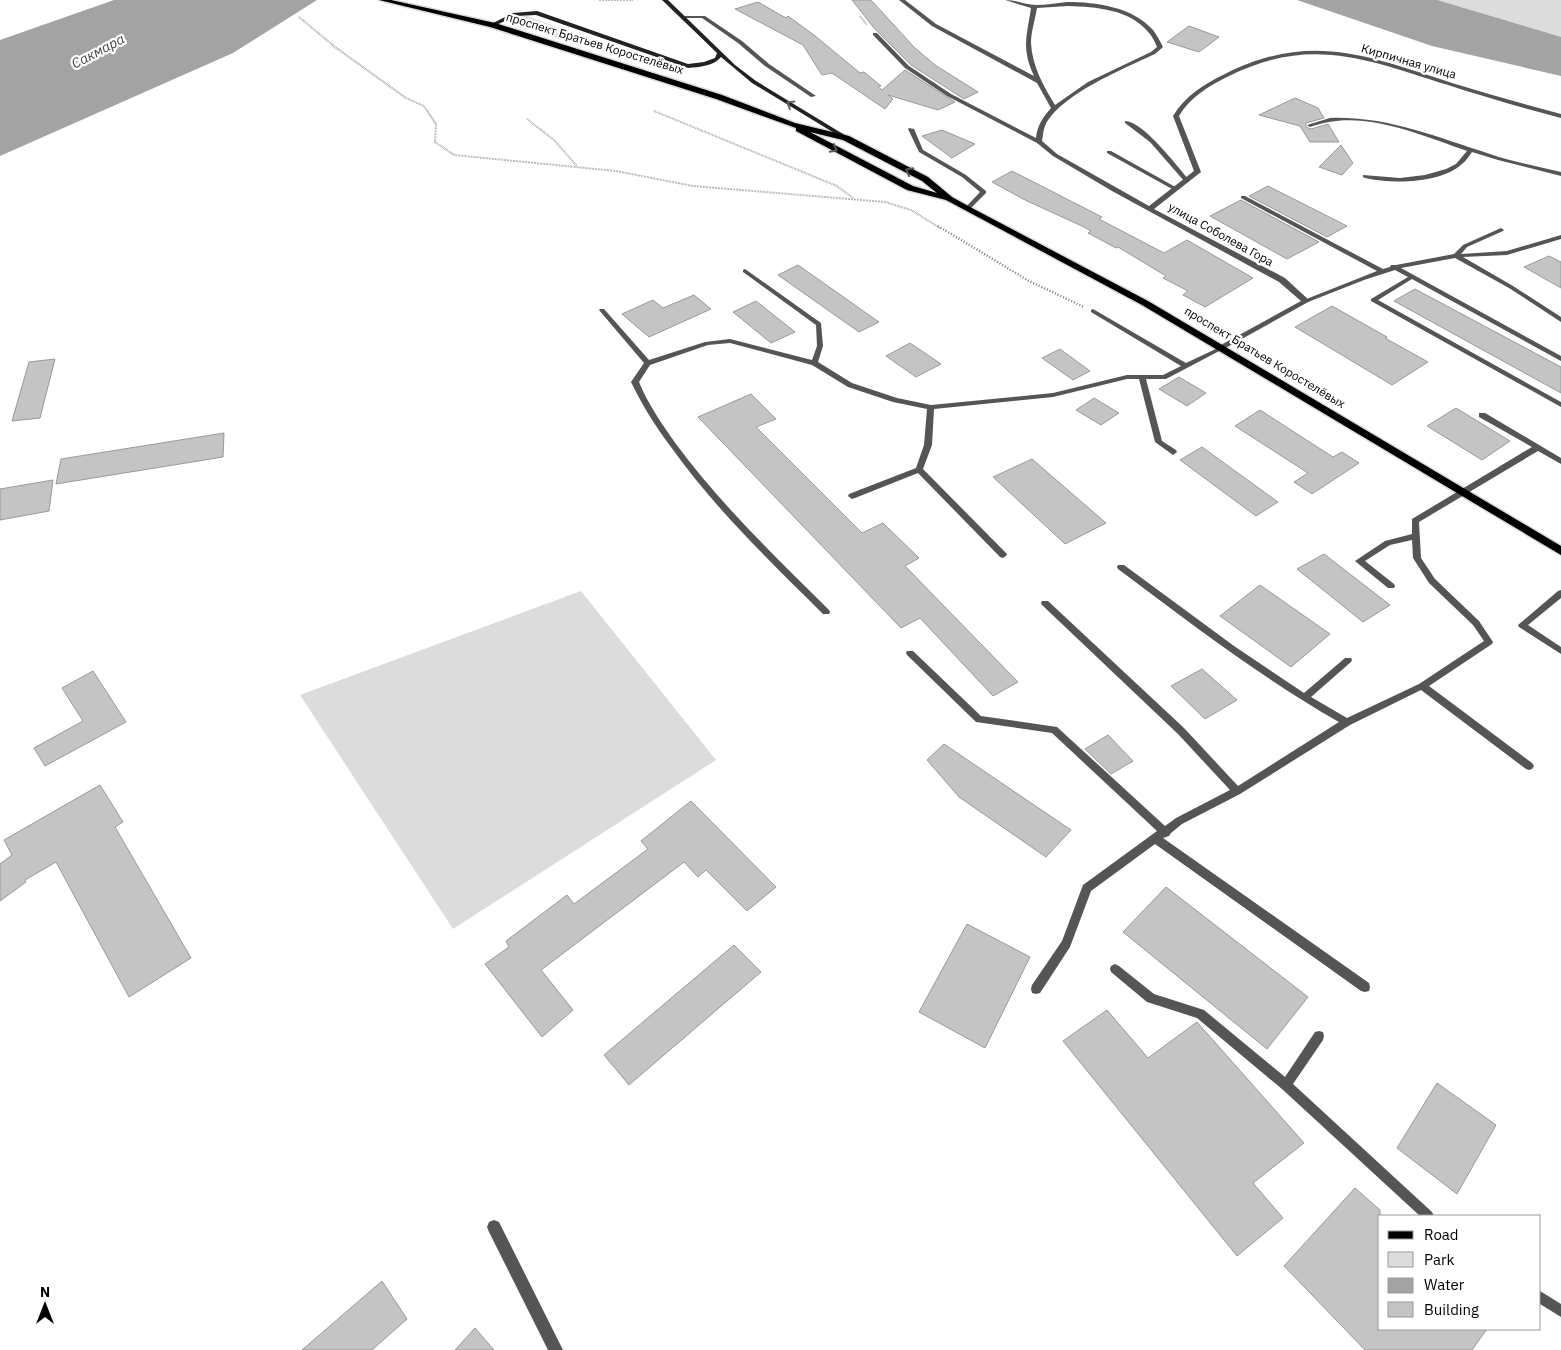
<svg xmlns="http://www.w3.org/2000/svg" width="1561" height="1350" font-family="'IBM Plex Sans',sans-serif">
<style>
.green{fill:#dcdcdc}
.water{fill:#a3a3a3}
.building{fill:#c4c4c4;stroke:#999}
.lines{fill:none;stroke-linecap:round;stroke-linejoin:round}
.primary-casing{stroke:#dbdbdb;stroke-width:3}
.path-far1{stroke:#777;stroke-width:2;stroke-dasharray:0.5 1;stroke-linecap:butt}
.path{stroke:#777;stroke-width:2.5;stroke-dasharray:1 2;stroke-linecap:butt}
.lane{fill:#555;fill-rule:evenodd}
.street{fill:#555;fill-rule:evenodd}
.secondary{fill:#222;fill-rule:evenodd}
.primary{fill:#000;fill-rule:evenodd}
.oneway{stroke:#646464}
.oneway2{stroke:#595959}
.labels{text-anchor:middle;dominant-baseline:central;stroke-width:4.5;stroke-linejoin:round;paint-order:stroke}
.far-street-label{font-size:12px;fill:#000;stroke:#fff}
.far-water-label{font-size:14px;font-style:italic;fill:#444;stroke:#fff}
</style>
<rect width="100%" height="100%" fill="#fff"/>
<path class="green" d="M1387,0H1561V45Z
M527,16L628,53H609L512,24L510,20L515,17Z
M581,591L716,760L453,929L300,695Z"/>
<path class="water" d="M114,0H317L233,53L0,156V40Z
M1297,0H1437L1561,37V76L1432,46Z"/>
<path class="building" d="M852,0H871L914,47L935,65L978,92L964,99L911,65L874,28Z
M758,2L786,18L788,16L814,35L860,73L864,72L881,86L878,87L882,90L905,70L955,102L938,110L888,95L893,99L885,109L832,73L822,75L803,45L735,9Z
M1189,26L1219,37L1199,52L1167,42Z
M1295,98L1318,108L1324,118L1306,123V127L1311,129L1328,124L1339,142H1310L1300,126L1259,115Z
M942,130L975,144L952,158L922,136Z
M1341,145L1353,163L1342,175L1319,167Z
M1012,171L1102,217L1099,219L1164,253L1187,240L1253,278L1205,307L1183,295L1188,291L1163,278L1166,276L1118,247L1116,248L1088,233L1091,231L1084,227L1025,200L992,182Z
M1268,186L1347,226L1327,237L1249,196Z
M1241,200L1319,242L1287,259L1210,216Z
M1549,256L1561,262V288L1524,267Z
M798,265L879,322L859,332L778,275Z
M1415,289L1561,367V393L1394,301Z
M694,295L711,309L649,337L622,314L653,300L663,308Z
M756,301L795,332L771,343L733,312Z
M1332,306L1387,337L1385,338L1428,362L1392,385L1295,327Z
M910,343L941,364L916,377L886,356Z
M1060,349L1090,371L1073,380L1042,358Z
M55,359L40,418L12,421L29,362Z
M1179,377L1206,393L1187,406L1159,389Z
M751,394L776,419L756,427L862,533L883,523L919,558L905,566L1018,682L993,696L920,618L901,628L698,417Z
M1094,398L1119,413L1101,425L1076,410Z
M1456,408L1510,441L1482,460L1427,426Z
M1260,410L1333,457L1342,452L1359,463L1312,494L1294,482L1308,473L1235,426Z
M224,433L223,457L56,484L61,459Z
M1202,447L1278,502L1256,516L1180,460Z
M1032,459L1106,523L1065,544L993,477Z
M53,480L49,511L0,520V489Z
M1324,554L1390,605L1363,622L1297,569Z
M1260,585L1330,634L1291,667L1220,616Z
M1202,669L1237,700L1205,719L1171,686Z
M93,671L126,722L45,766L34,748L83,721L62,688Z
M1108,735L1133,761L1111,774L1085,749Z
M944,744L1071,830L1046,857L959,797L927,760Z
M100,785L123,822L115,827L191,958L129,997L56,862L25,880L26,882L0,901V864L12,855L4,840Z
M691,801L776,887L747,911L706,870L698,877L684,862L541,970L573,1010L542,1037L485,964L509,947L506,941L567,895L574,904L648,849L641,841Z
M1166,887L1308,997L1267,1049L1123,932Z
M967,924L1030,957L985,1048L919,1012Z
M734,945L761,972L629,1085L604,1055Z
M1107,1010L1148,1058L1197,1022L1304,1143L1253,1183L1283,1218L1237,1256L1063,1041Z
M1437,1083L1496,1125L1457,1194L1397,1148Z
M1355,1188L1380,1210V1329H1487L1472,1350H1365L1284,1266Z
M382,1281L407,1319L372,1350H302Z
M475,1328L494,1350H455Z"/>
<g class="lines">
<g class="primary-casing">
<path id="primary" d="M379,0H391L495,23L722,95L795,123L849,136L928,177L952,197L970,207L1148,301L1561,546V555L1142,305L946,200L907,190L796,131V128L716,99L490,27ZM810,132L843,140L922,181L937,193L913,186Z"/>
</g>
<path class="path-far1" d="M599,0H633
M860,16L867,25
M299,17L335,47L406,98L424,106L436,124L435,142L454,155L616,171L693,186L885,202L911,210L940,228
M654,111L837,186L853,198
M527,119L554,140L577,166"/>
<path class="path" d="M938,226L1029,281L1084,307"/>
<path class="lane" d="M683,16H705L742,41L769,64L816,96L811,97L765,66L738,43L702,18H681V16Z
M1330,118C1387,116 1436,137 1490,154C1513,162 1537,166 1561,172V176L1498,160L1472,152C1469,156 1466,161 1462,164C1440,184 1392,184 1365,178L1363,177V175L1400,178L1425,175L1446,169L1456,164L1467,151C1426,137 1374,114 1329,122C1322,123 1316,125 1310,127L1307,125Z
M1125,121C1143,121 1177,166 1189,180V182H1185L1150,142L1125,123Z
M909,128L914,129L923,150L966,175L986,191V193L969,210L964,209L980,192L962,177L919,152L908,129Z
M1107,151H1111L1179,189L1174,190L1107,153Z
M1241,196H1245L1383,269L1390,267L1391,265H1396L1454,254L1463,245L1501,228L1504,230L1503,231L1467,247L1461,254L1507,251L1561,235V239L1507,255L1463,257L1513,286L1561,317V322L1509,288L1455,258L1401,268L1561,356V361L1412,279L1378,300L1561,402V407L1371,301V299L1408,277L1395,270L1364,280L1308,302H1304V300L1377,271L1241,198Z
M745,269L821,323L823,346L818,362L852,383L897,398L931,405L1053,393L1127,375H1163L1181,366L1091,312V310L1093,309L1186,363L1220,347H1224L1225,348L1166,379H1146L1162,441L1176,450L1177,452L1173,455L1155,442L1139,379H1127L1053,397L934,409L932,445L923,469L1006,553L1007,555L1003,558L1000,557L918,473L855,498L852,499L848,496L849,494L916,468L924,445L927,409L893,402L848,387L812,365L730,343L708,345L650,365L639,382C648,404 662,424 676,444C721,505 776,557 829,610L830,612L829,614H823C770,561 715,509 671,447C656,427 642,405 631,382L644,363L599,310L600,309H604L649,360L705,342L730,339L812,360L817,346L816,325L743,272V270Z
M1479,413H1485L1561,458V464L1538,451L1419,522L1421,558L1435,579L1479,621L1493,642L1492,644L1429,686L1532,763L1534,766L1532,769L1529,770L1526,769L1421,690L1350,725L1240,794L1182,824L1171,833L1169,836L1163,838L1369,983L1370,987L1369,991L1365,992L1361,991L1155,844L1091,891L1070,947L1040,993L1036,994L1032,993L1031,989L1032,985L1062,941L1083,885L1157,831L1052,733L976,722L907,655L906,653L907,651H913L981,716L1057,727L1165,826L1176,818L1230,790L1178,734L1042,605L1041,603L1042,601H1048L1184,728L1238,786L1339,722C1262,678 1190,623 1118,569L1117,567L1118,565H1124L1234,646L1304,693L1345,658H1351L1352,660L1351,662L1311,697L1347,718L1419,684L1484,641L1473,625L1429,583L1413,558L1412,540L1390,545L1365,561L1394,584L1395,586L1394,588H1388L1355,561L1385,541L1412,534V519L1532,447L1479,417Z
M1561,590V598L1528,625L1561,647V654L1519,627L1518,625L1558,591Z
M1115,964L1119,966L1154,994L1204,1010L1285,1077L1315,1032L1319,1031L1323,1032L1324,1036L1323,1040L1293,1084L1432,1212L1434,1216H1420L1282,1089L1197,1018L1147,1002L1111,972L1110,969L1111,966Z
M1540,1291L1561,1304V1317L1540,1304Z"/>
<path class="street" d="M899,0H905L936,24L1034,76C1021,48 1027,36 1031,8L1005,0C1016,0 1026,5 1036,5C1046,5 1056,3 1067,2C1096,2 1133,7 1153,30C1157,35 1160,41 1163,47L1162,48L1155,54C1125,68 1059,95 1045,126C1043,131 1043,136 1042,141L1057,154L1149,206L1194,171L1173,116C1185,96 1204,84 1225,74C1310,31 1368,56 1452,83C1488,94 1524,104 1561,114V118C1523,108 1485,97 1448,85C1367,60 1312,35 1229,76C1209,86 1190,97 1179,116L1201,172L1154,209L1285,278L1310,301L1222,350H1219V346L1301,301L1279,282L1112,191L1053,156L1037,143L947,96L905,68L873,35V33H877L909,66L951,94L1036,138C1037,126 1043,117 1051,108L1037,83L932,26ZM1068,6C1096,7 1130,9 1149,33C1152,36 1155,42 1157,47L1151,52L1088,82L1055,105C1044,87 1032,66 1031,43C1031,32 1035,20 1037,8Z
M494,1220L499,1222L563,1350H548L489,1232L487,1227L489,1222Z"/>
<path class="secondary" d="M662,0H668L735,65L756,81L848,137V139H844L752,83L721,57C714,66 699,67 688,68L536,15L516,16L494,26L489,25L513,13L537,11L688,64L704,62L715,58L717,53Z"/>
<use href="#primary" class="primary"/>
</g>
<defs><path id="oneway-chevron" d="M-2-3.5L2.5 0L-2 3.5" fill="none" stroke-width="1.6" stroke-linecap="round" stroke-linejoin="round" transform="scale(1.25)"/></defs>
<use class="oneway" href="#oneway-chevron" transform="translate(790 104) rotate(-149)"/>
<g class="oneway2">
<use href="#oneway-chevron" transform="translate(834 149) rotate(27)"/>
<use href="#oneway-chevron" transform="translate(909 171) rotate(-152)"/>
</g>
<g class="labels">
<g class="far-street-label">
<text transform="translate(595 43) rotate(17)">проспект Братьев Коростелёвых</text>
<text transform="translate(1409 61) rotate(16)">Кирпичная улица</text>
<text transform="translate(1221 234) rotate(29)">улица Соболева Гора</text>
<text transform="translate(1265 357) rotate(31)">проспект Братьев Коростелёвых</text>
</g>
<g class="far-water-label">
<text transform="translate(98 51) rotate(-28)">Сакмара</text>
</g>
</g>
<rect x="1378" y="1215" width="162" height="115" fill="#ffffff" stroke="#999999"/>
<rect x="1388" y="1231" width="25" height="8" fill="#000000" stroke="#999999"/>
<text x="1424" y="1240" font-size="15" fill="#000000">Road</text>
<rect x="1388" y="1252" width="25" height="15" fill="#dcdcdc" stroke="#999999"/>
<text x="1424" y="1265" font-size="15" fill="#000000">Park</text>
<rect x="1388" y="1278" width="25" height="15" fill="#a3a3a3" stroke="#999999"/>
<text x="1424" y="1290" font-size="15" fill="#000000">Water</text>
<rect x="1388" y="1302" width="25" height="15" fill="#c4c4c4" stroke="#999999"/>
<text x="1424" y="1315" font-size="15" fill="#000000">Building</text>
<g transform="translate(45 1305)" stroke="#ffffff" stroke-width="4" paint-order="stroke">
<path d="M0-4L9 19L0 12L-9 19Z" fill="#000000"/>
<text y="-8" font-size="14" font-weight="bold" text-anchor="middle" fill="#000000">N</text>
</g>
</svg>
